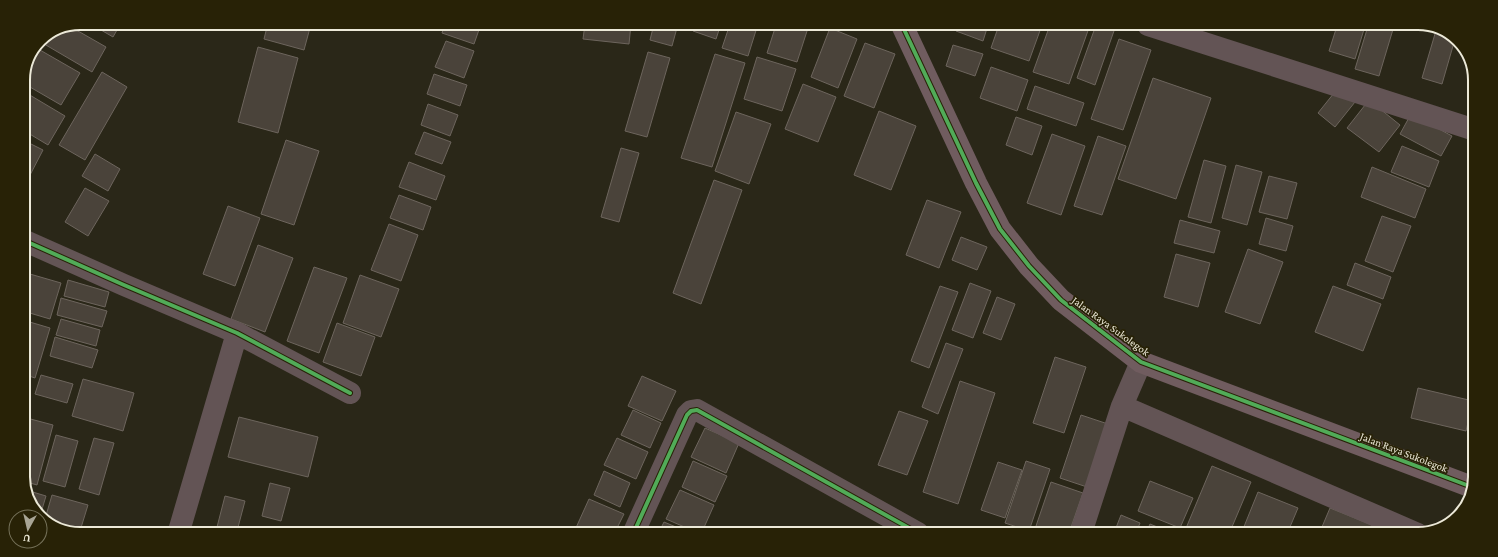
<svg xmlns="http://www.w3.org/2000/svg" width="1498" height="557" font-family="'Crimson Pro',serif">
<style>
.building{fill:#4a433a;stroke:#6d655d}
.lines{fill:none;stroke-linecap:round;stroke-linejoin:round}
.street{stroke:#635455;stroke-width:22}
.secondary{stroke:#705c5f;stroke-width:22}
.cycleway-casing{stroke:#282206;stroke-width:6}
.cycleway{stroke:#51ab58;stroke-width:4}
.labels{text-anchor:middle;dominant-baseline:central;stroke-width:3.5;stroke-linejoin:round;paint-order:stroke}
.street-label{font-size:11px;fill:#ece9d8;stroke:#282206}
.rim{fill:none;stroke:#ece9d8;stroke-width:2}
</style>
<rect width="100%" height="100%" fill="#2a2718"/>
<path class="building" d="M89,23H121L113,37Z
M268,23L311,24L304,50L264,39Z
M445,24H481L474,44L442,33Z
M585,24H631L629,44L583,39Z
M654,24H678L672,46L650,40Z
M695,24H721L716,39L693,31Z
M730,24H758L748,56L722,48Z
M776,25H796L808,28L797,62L767,53Z
M958,25H988L983,41L956,31Z
M999,25H1042L1029,61L991,48Z
M1050,25H1090L1069,84L1033,72Z
M1096,25H1106L1115,28L1095,85L1077,78Z
M1337,26H1365L1355,59L1329,51Z
M1368,26H1394L1379,76L1355,69Z
M71,27L106,47L92,72L39,41Z
M1437,27L1455,39L1442,84L1422,78Z
M830,28L857,39L838,88L811,77Z
M1119,39L1151,50L1123,130L1091,119Z
M446,41L474,51L464,78L435,67Z
M865,43L895,54L874,108L844,96Z
M953,45L983,54L975,76L946,66Z
M258,47L298,58L278,133L238,122Z
M40,50L80,73L61,105L23,83V79Z
M648,52L670,58L647,137L625,131Z
M715,54L745,63L712,167L681,158Z
M757,57L796,69L782,111L744,99Z
M991,67L1028,80L1017,111L980,98Z
M102,72L127,87L85,160L59,145Z
M434,74L467,85L460,106L427,94Z
M1153,78L1211,98L1176,199L1118,179Z
M803,84L836,97L818,142L785,129Z
M1035,86L1084,103L1076,126L1027,109Z
M1338,88L1355,102L1335,127L1318,113Z
M23,91L65,116L48,145L23,130Z
M1369,100L1400,125L1379,152L1347,128Z
M428,104L458,115L450,136L421,125Z
M879,111L916,126L891,190L854,175Z
M736,112L771,124L749,184L715,171Z
M1411,114L1452,136L1441,156L1400,134Z
M1016,117L1042,126L1032,155L1006,145Z
M424,132L451,142L442,164L415,154Z
M1052,134L1085,146L1061,215L1027,203Z
M1098,136L1126,146L1102,215L1074,206Z
M23,140L43,150L29,177L23,173Z
M286,140L319,151L294,225L261,214Z
M1402,146L1439,161L1429,187L1391,172Z
M621,148L639,153L619,222L601,217Z
M95,154L120,169L108,191L82,176Z
M1204,160L1226,166L1211,223L1188,217Z
M409,162L445,176L436,200L399,187Z
M1236,165L1262,172L1247,225L1222,218Z
M1372,167L1426,189L1415,218L1361,197Z
M1269,176L1297,183L1287,219L1259,212Z
M714,180L742,190L701,304L673,293Z
M85,188L109,201L88,236L65,222Z
M399,195L431,207L423,230L390,218Z
M927,200L961,212L939,268L906,255Z
M228,206L260,218L235,286L203,274Z
M1382,216L1411,226L1393,272L1365,261Z
M1266,218L1293,226L1286,251L1259,244Z
M1180,220L1220,231L1214,253L1174,243Z
M389,224L418,235L401,281L371,270Z
M961,237L987,247L977,270L952,260Z
M258,245L293,258L265,332L231,319Z
M1248,249L1283,262L1260,324L1225,312Z
M1176,254L1210,263L1198,307L1164,297Z
M1355,263L1391,277L1383,299L1347,285Z
M314,267L347,278L319,353L287,341Z
M23,272L61,283L50,319L23,311Z
M360,275L399,289L381,337L343,323Z
M68,280L109,292L105,307L64,296Z
M970,283L991,291L973,338L952,330Z
M940,286L958,292L929,368L911,361Z
M1333,286L1381,304L1363,351L1315,332Z
M997,297L1015,304L1001,340L983,333Z
M61,298L107,311L102,327L57,315Z
M61,319L100,330L96,346L56,335Z
M23,320L50,328L35,378L23,374Z
M337,323L375,337L361,376L323,362Z
M55,337L98,350L92,368L50,356Z
M946,343L963,349L938,414L922,407Z
M1055,357L1086,367L1064,433L1033,423Z
M41,375L73,384L67,403L35,394Z
M642,376L676,391L662,421L628,406Z
M83,379L134,393L123,431L72,416Z
M960,381L995,393L958,504L923,492Z
M1418,388L1473,401L1466,431L1411,418Z
M633,410L661,423L650,448L621,435Z
M899,411L928,421L907,475L878,465Z
M1081,415L1111,425L1090,488L1060,478Z
M23,417L53,425L37,485L23,481Z
M239,417L318,437L308,477L228,457Z
M705,428L739,443L726,473L691,457Z
M56,435L78,441L65,487L43,481Z
M94,438L114,443L99,495L79,489Z
M617,438L648,452L636,479L604,465Z
M693,461L727,476L715,502L682,487Z
M1026,461L1050,469L1029,531L1005,523Z
M998,462L1022,470L1005,518L981,510Z
M1212,466L1251,482L1229,534L1184,533Z
M604,471L630,483L620,507L594,495Z
M1150,481L1193,498L1180,528L1138,511Z
M1051,482L1083,493L1069,533H1058L1036,526Z
M270,483L290,488L281,521L262,516Z
M26,490L46,496L40,516L35,512Z
M680,490L714,505L702,532H696L666,519Z
M1258,492L1298,508L1287,534H1241Z
M52,495L88,505L80,531H62L45,519Z
M225,496L245,501L237,531H216Z
M589,499L624,514L615,532H580L575,530Z
M1330,508L1372,525L1368,534H1319Z
M1121,515L1140,523L1136,533H1114Z
M664,522L688,532H659Z
M1150,524L1172,533H1146Z"/>
<g class="lines">
<path class="street" d="M1148,25L1475,130
M23,240L124,285L237,333L350,393
M1122,406L1418,534
M179,531L237,333
M634,532L687,415L691,411L697,410L918,533
M1081,533L1122,406L1141,362"/>
<path class="secondary" d="M902,25L976,183L1000,229L1029,266L1061,300L1141,362L1472,487"/>
<g class="cycleway-casing">
<path id="cycleway" d="M902,25L976,183L1000,229L1029,266L1061,300L1141,362L1472,487
M23,240L124,285L237,333L350,393
M634,532L687,415L691,411L697,410L918,533"/>
</g>
<use href="#cycleway" class="cycleway"/>
</g>
<g class="labels">
<g class="street-label">
<text transform="translate(1111 326) rotate(36)">Jalan Raya Sukolegok</text>
<text transform="translate(1404 452) rotate(21)">Jalan Raya Sukolegok</text>
</g>
</g>
<path d="M0 0H1498V557H0ZM80 30H1418A50 50 0 0 1 1468 80V477A50 50 0 0 1 1418 527H80A50 50 0 0 1 30 477V80A50 50 0 0 1 80 30Z" fill="#282206" fill-rule="evenodd"/>
<path class="rim" d="M80 30H1418A50 50 0 0 1 1468 80V477A50 50 0 0 1 1418 527H80A50 50 0 0 1 30 477V80A50 50 0 0 1 80 30Z"/>
<g transform="translate(28 529) rotate(188)"><circle r="19" fill="#282206" stroke="#76725a"/>
<path d="M0-3L7 15L0 10L-7 15Z" fill="#a8a595"/>
<text y="-6" font-size="11" font-weight="bold" text-anchor="middle" fill="#ece9d8">U</text>
</g>
</svg>
